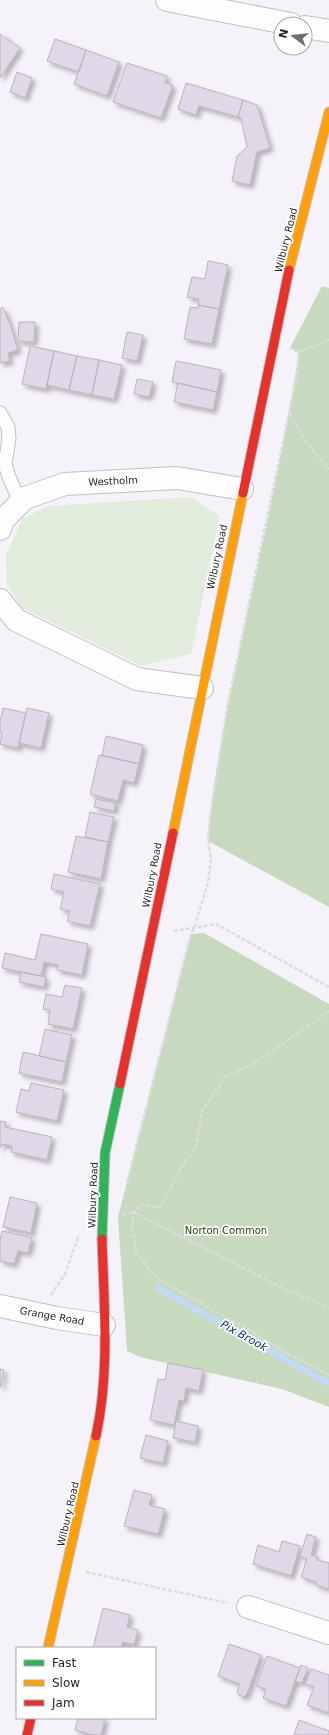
<svg xmlns="http://www.w3.org/2000/svg" width="329" height="1735" font-family="'DejaVu Sans',sans-serif">
<style>
.green{fill:#e2ecdd}
.forest{fill:#c7dac0}
.lines{fill:none;stroke-linecap:round;stroke-linejoin:round}
.stream{stroke:#c2d9f8;stroke-width:6}
.building{fill:#e1d8e7;stroke:#b8b5bc;filter:url(#shadow)}
.lane-casing{stroke:#c2bfc6;stroke-width:15}
.street-casing{stroke:#c2bfc6;stroke-width:24}
.fast-casing{stroke:#c2bfc6;stroke-width:11}
.slow-casing{stroke:#c2bfc6;stroke-width:11}
.jam-casing{stroke:#c2bfc6;stroke-width:11}
.path{stroke:#dcdcde;stroke-width:2.5;stroke-dasharray:4 2;stroke-linecap:butt}
.lane{stroke:#fefdfe;stroke-width:13}
.street{stroke:#fefdfe;stroke-width:22}
.fast{stroke:#30b455;stroke-width:9}
.slow{stroke:#ff9f0a;stroke-width:9}
.jam{stroke:#e5322d;stroke-width:9}
.labels{text-anchor:middle;dominant-baseline:central;stroke-width:3.5;stroke-linejoin:round;paint-order:stroke}
.street-label{font-size:10px;fill:#27242b;stroke:#fff}
.park-label{font-size:10px;fill:#21440b;stroke:#fff}
.water-label{font-size:11px;font-style:italic;fill:#0c3765;stroke:#fff}
</style>
<defs>
<filter id="shadow"><feDropShadow dx="3.5" dy="3.5" stdDeviation="2" flood-color="#0004"/></filter>
</defs>
<rect width="100%" height="100%" fill="#f6f2fa"/>
<path class="green" d="M190,497L220,516L191,654L142,666L22,608L7,584L6,555L22,519L48,506Z"/>
<path class="forest" d="M322,286L329,288V907L208,841C213,776 227,710 240,647C261,549 284,451 299,352L290,348Z
M204,933L329,1004V1407L282,1389L140,1357L127,1351L118,1217L191,934Z"/>
<g class="lines">
<path class="stream" d="M158,1288L329,1384"/>
</g>
<path class="building" d="M0,34L20,48L0,78Z
M55,39L86,50L79,72L47,61Z
M86,50L119,62L107,96L74,84Z
M127,63L167,76L165,83L173,85L161,118L113,102Z
M17,72L32,78L25,98L10,92Z
M186,83L243,100L238,117L199,106L196,115L178,109Z
M243,100L257,105L270,148L257,152L250,185L232,181L237,156L247,147L241,118L238,117Z
M208,261L228,265L219,309L198,305L199,299L187,297L192,277L205,279Z
M198,305L219,309L212,344L184,339L190,307L198,308Z
M3,307L10,324L18,350L8,353L10,361L0,363V309Z
M19,322H35L34,342L18,341Z
M127,332L143,335L137,361L122,358Z
M30,346L54,351L46,389L22,384Z
M54,351L77,356L69,390L47,385Z
M77,356L99,360L92,395L69,390Z
M99,360L122,365L114,399L92,395Z
M176,361L221,370L217,392L172,382Z
M137,379L153,382L149,397L134,394Z
M178,383L217,392L213,410L174,402Z
M3,708L26,713L18,748L0,744L2,733H0V722Z
M27,708L49,713L41,748L19,743Z
M106,736L143,745L139,764L102,755Z
M99,755L139,764L134,783L123,780L118,801L90,794Z
M96,799L116,803L114,811L94,807Z
M90,812L114,817L108,842L85,837Z
M76,836L108,842L101,879L68,872Z
M54,874L100,884L90,926L67,921L70,911L60,909L64,892L51,889Z
M41,934L88,944L82,975L57,970L58,965L44,962L41,976L2,968L5,953L35,960Z
M21,972L46,977L44,987L19,982Z
M65,985L82,988L73,1029L48,1024L50,1010L43,1009L46,994L62,997Z
M45,1029L72,1035L66,1062L39,1056Z
M23,1052L66,1062L62,1082L19,1073Z
M31,1083L64,1090L57,1121L16,1112L21,1089L29,1091Z
M0,1121L6,1122L5,1127L52,1137L47,1160L11,1152L12,1146L2,1144L0,1148Z
M10,1197L37,1203L31,1233L3,1227Z
M2,1231L32,1238L28,1253L18,1251L14,1264L0,1261V1240Z
M168,1363L203,1370L199,1391L186,1388L184,1401L179,1400L174,1425L150,1420L158,1379L165,1380Z
M0,1369L4,1370L1,1387H0Z
M176,1421L198,1426L195,1442L173,1438Z
M146,1435L168,1441L163,1463L140,1458Z
M134,1490L152,1495L149,1505L165,1509L158,1534L124,1526Z
M307,1534L316,1537L311,1555L318,1557L317,1560L329,1563V1589L316,1585L317,1582L301,1577L307,1559L300,1556Z
M282,1541L300,1546L291,1576L253,1564L258,1545L279,1552Z
M103,1608L130,1615L127,1627L138,1630L134,1645L123,1642L121,1648H93Z
M229,1644L261,1655L247,1694L244,1697L239,1695L237,1691L240,1684L218,1676Z
M267,1656L300,1668L286,1706L263,1698L266,1689L256,1686Z
M301,1665L308,1668L302,1683L295,1681Z
M311,1669L329,1675V1713L307,1705L314,1687L305,1684Z
M78,1718H105L101,1735H93L75,1730Z
M299,1720L329,1731V1735H294Z"/>
<g class="lines">
<g class="lane-casing">
<path id="lane" d="M0,413L8,427L9,439L5,464L9,477L20,502"/>
</g>
<g class="street-casing">
<path id="street" d="M167,0L291,24
M305,27L329,31
M0,529L3,520L25,498L65,484L177,478L242,489
M0,600L16,620L137,679L202,688
M0,1306L57,1318L104,1325
M248,1607L329,1633"/>
</g>
<g class="fast-casing">
<path id="fast" d="M102,1239L105,1153L120,1084"/>
</g>
<g class="slow-casing">
<path id="slow" d="M289,270L329,112
M173,833L243,493
M48,1648L96,1436"/>
</g>
<g class="jam-casing">
<path id="jam" d="M243,493L289,270
M120,1084L173,833
M96,1436C110,1372 104,1304 102,1239
M27,1735L31,1718"/>
</g>
<path class="path" d="M299,352L329,340
M290,414L307,444L329,469
M174,931L216,924L329,987
M329,1011L257,1062L225,1077L202,1111L196,1147L182,1166L160,1208L142,1204L134,1212L132,1225L136,1252L156,1278L251,1331L284,1352L329,1375
M127,1182L191,934L194,928L208,883L211,858L208,841L210,817L228,703L297,375L299,352L294,350
M123,1215L134,1212L286,1290L329,1307
M51,1295L65,1274L79,1235
M86,1572L228,1603"/>
<use href="#lane" class="lane"/>
<use href="#street" class="street"/>
<use href="#fast" class="fast"/>
<use href="#slow" class="slow"/>
<use href="#jam" class="jam"/>
</g>
<g class="labels">
<g class="street-label">
<text transform="translate(286 240) rotate(-76)">Wilbury Road</text>
<text transform="translate(113 481) rotate(-3)">Westholm</text>
<text transform="translate(217 557) rotate(-78)">Wilbury Road</text>
<text transform="translate(152 875) rotate(-79)">Wilbury Road</text>
<text transform="translate(93 1195) rotate(-88)">Wilbury Road</text>
<text transform="translate(52 1316) rotate(10)">Grange Road</text>
<text transform="translate(68 1514) rotate(-77)">Wilbury Road</text>
</g>
<g class="park-label">
<text x="226" y="1230">Norton Common</text>
</g>
<g class="water-label">
<text transform="translate(244 1336) rotate(29)">Pix Brook</text>
</g>
</g>
<rect x="16" y="1647" width="140" height="72" fill="#ffffff" stroke="#a9a7aa"/>
<rect x="24" y="1660" width="20" height="6" fill="#30b455" stroke="#a9a7aa"/>
<text x="52" y="1667" font-size="12" fill="#27242b">Fast</text>
<rect x="24" y="1680" width="20" height="6" fill="#ff9f0a" stroke="#a9a7aa"/>
<text x="52" y="1687" font-size="12" fill="#27242b">Slow</text>
<rect x="24" y="1700" width="20" height="6" fill="#e5322d" stroke="#a9a7aa"/>
<text x="52" y="1707" font-size="12" fill="#27242b">Jam</text>
<g transform="translate(293 36) rotate(285)"><circle r="19" fill="#ffffff" stroke="#a9a7aa"/>
<path d="M0-3L7 15L0 10L-7 15Z" fill="#6f6c73"/>
<text y="-6" font-size="11" font-weight="bold" text-anchor="middle" fill="#27242b">N</text>
</g>
</svg>
